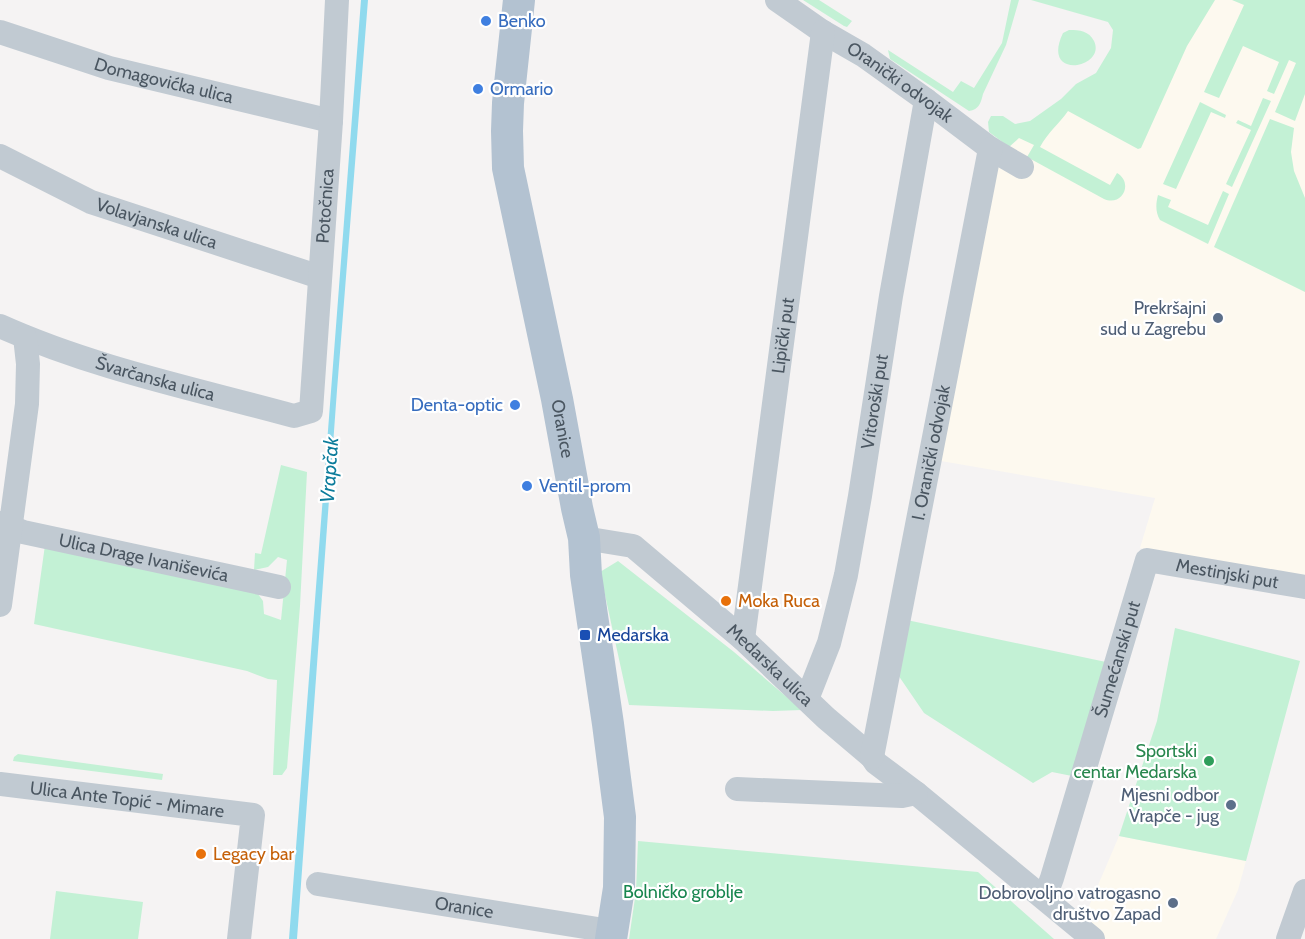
<svg xmlns="http://www.w3.org/2000/svg" width="1305" height="939" font-family="Cabin,sans-serif">
<style>
.commercial{fill:#fdf9ef}
.green{fill:#c3f1d5}
.water{fill:#90daee}
.lines{fill:none;stroke-linecap:round;stroke-linejoin:round}
.minor{stroke:#c1cad2;stroke-width:24}
.major{stroke:#b3c2d1;stroke-width:32}
.shop-dot{fill:#3f7fe0;stroke:#fff;stroke-width:2}
.service-dot{fill:#5c6f8a;stroke:#fff;stroke-width:2}
.food-dot{fill:#e8710a;stroke:#fff;stroke-width:2}
.transit-dot{fill:#1a4fb4;stroke:#fff;stroke-width:2}
.leisure-dot{fill:#2e9e5b;stroke:#fff;stroke-width:2}
.labels{text-anchor:middle;dominant-baseline:central;stroke-width:4.5;stroke-linejoin:round;paint-order:stroke}
.shop-label{font-size:18px;fill:#366cbe;stroke:#fff;text-anchor:start}
.street-label{font-size:18px;fill:#4a5661;stroke:#fff}
.service-label{font-size:18px;fill:#4e5e75;stroke:#fff;text-anchor:end}
.food-label{font-size:18px;fill:#c56008;stroke:#fff;text-anchor:start}
.transit-label{font-size:18px;fill:#164399;stroke:#fff;text-anchor:start}
.leisure-label{font-size:18px;fill:#27864d;stroke:#fff;text-anchor:end}
.park-label{font-size:18px;fill:#17864f;stroke:#fff}
.water-label{font-size:20px;font-style:italic;fill:#0c7c9b;stroke:#fff}
</style>
<rect width="100%" height="100%" fill="#f5f3f3"/>
<path class="commercial" d="M1208,0H1305V578L1140,548L1155,498L935,460L992,168L1019,136Z
M1119,836L1246,861L1238,890L1216,939H1104L1084,918Z"/>
<path class="green" d="M803,0H819L852,21L847,27L844,26Z
M1011,0H1019L1006,45L983,94C981,102 979,110 969,111L890,59L888,50L953,92L961,81L974,88L1002,43Z
M1031,0H1215L1187,46L1141,148L1138,149L1068,111C1059,124 1048,132 1040,147L1110,185L1117,173C1134,183 1122,207 1104,199L1027,157L1034,145L1019,138L1009,147L989,132L988,122L991,116H1003L1015,124L1030,121L1061,99L1076,84L1096,73L1111,48L1113,30L1108,22Z
M1232,0H1305V94L1295,121L1275,112L1296,63L1289,60L1274,94L1267,91L1279,62L1243,46L1219,98L1204,92L1244,5Z
M1069,30C1080,30 1089,31 1094,41C1107,68 1040,81 1063,33Z
M1263,98L1271,101L1232,187L1226,184L1251,130L1236,123L1238,120L1251,126Z
M1200,102L1226,115L1225,118L1211,112L1176,189L1163,184Z
M1270,119L1294,128L1291,152L1294,171L1305,198V292L1214,247Z
M1223,191L1229,194L1208,244L1160,220C1155,212 1156,203 1158,195L1171,200L1168,207L1208,225Z
M281,465L307,472L300,606L287,768L282,775H273L277,680L268,679L247,671L34,624L45,545L258,594L263,601L264,614L281,620L287,560L278,557L268,567L254,570L255,553L261,554Z
M618,561L734,652L802,710L773,711L629,705L600,572Z
M902,619L1106,662L1072,776L1052,772L1033,783L924,713L894,669Z
M1175,628L1300,661L1246,861L1119,836L1157,721Z
M18,754L163,774L162,780L13,761L14,757Z
M638,841L978,872L1054,939H629L636,891Z
M56,891L143,902L138,939H50Z"/>
<path class="water" d="M361,0H368L337,390L297,939H289Z"/>
<g class="lines">
<g class="minor">
<path id="s1" d="M777,0L823,32L863,55L926,100L991,149L1022,167"/>
<path id="s2" d="M0,32L109,68L331,121"/>
<path id="s3" d="M0,156L91,202L320,277"/>
<path id="s4" d="M0,326C93,368 196,389 294,416L311,411L331,121L337,0"/>
<path id="s5" d="M0,523L23,532L279,587"/>
<path id="s6" d="M584,538L633,546L743,639L826,718L872,757L876,763L916,793L1093,939"/>
<path d="M0,605L27,404L28,364L25,337"/>
<path id="s7" d="M743,639L823,32"/>
<path id="s8" d="M807,699L829,643L846,575L860,496L891,296L926,100"/>
<path id="s9" d="M872,757L989,154L991,149"/>
<path id="s10" d="M0,784L253,815L239,939"/>
<path d="M737,789L902,796L916,793"/>
<path id="s11" d="M318,884L604,930H613"/>
<path id="s12" d="M1042,896L1049,886L1052,878L1147,560L1305,587"/>
<path d="M1288,939L1305,891"/>
</g>
<path class="major" id="s13" d="M519,0L508,103L507,131L508,168L557,399L577,508L584,538L586,575L608,724L620,817L619,888L611,939"/>
</g>
<g class="shop-dot">
<circle cx="486" cy="21" r="6"/>
<circle cx="478" cy="89" r="6"/>
<circle cx="515" cy="405" r="6"/>
<circle cx="527" cy="486" r="6"/>
</g>
<g class="service-dot">
<circle cx="1218" cy="318" r="6"/>
<circle cx="1231" cy="805" r="6"/>
<circle cx="1173" cy="903" r="6"/>
</g>
<g class="food-dot">
<circle cx="726" cy="601" r="6"/>
<circle cx="201" cy="854" r="6"/>
</g>
<rect class="transit-dot" x="579" y="629" width="12" height="12" rx="3"/>
<circle class="leisure-dot" cx="1209" cy="761" r="6"/>
<g class="labels">
<g class="shop-label">
<text x="498" y="21">Benko</text>
<text x="490" y="89">Ormario</text>
<text x="503" y="405" text-anchor="end">Denta-optic</text>
<text x="539" y="486">Ventil-prom</text>
</g>
<g class="street-label">
<text stroke="none"><textPath href="#s2" startOffset="171">Domagovićka ulica</textPath></text>
<text stroke="none"><textPath href="#s1" startOffset="148">Oranički odvojak</textPath></text>
<text stroke="none"><textPath href="#s4" startOffset="531">Potočnica</textPath></text>
<text stroke="none"><textPath href="#s3" startOffset="171">Volavjanska ulica</textPath></text>
<text stroke="none"><textPath href="#s7" startOffset="306">Lipički put</textPath></text>
<text stroke="none"><textPath href="#s4" startOffset="164">Švarčanska ulica</textPath></text>
<text stroke="none"><textPath href="#s8" startOffset="306">Vitoroški put</textPath></text>
<text stroke="none"><textPath href="#s13" startOffset="435">Oranice</textPath></text>
<text stroke="none"><textPath href="#s9" startOffset="310">I. Oranički odvojak</textPath></text>
<text stroke="none"><textPath href="#s5" startOffset="148">Ulica Drage Ivaniševića</textPath></text>
<text stroke="none"><textPath href="#s12" startOffset="434">Mestinjski put</textPath></text>
<text stroke="none"><textPath href="#s12" startOffset="249">Šumećanski put</textPath></text>
<text stroke="none"><textPath href="#s6" startOffset="231">Medarska ulica</textPath></text>
<text stroke="none"><textPath href="#s10" startOffset="128">Ulica Ante Topić - Mimare</textPath></text>
<text stroke="none"><textPath href="#s11" startOffset="148">Oranice</textPath></text>
</g>
<g class="service-label">
<text x="1206" y="308">Prekršajni<tspan x="1206" dy="21">sud u Zagrebu</tspan></text>
<text x="1219" y="795">Mjesni odbor<tspan x="1219" dy="21">Vrapče - jug</tspan></text>
<text x="1161" y="893">Dobrovoljno vatrogasno<tspan x="1161" dy="21">društvo Zapad</tspan></text>
</g>
<g class="food-label">
<text x="738" y="601">Moka Ruca</text>
<text x="213" y="854">Legacy bar</text>
</g>
<g class="transit-label">
<text x="597" y="635">Medarska</text>
</g>
<g class="leisure-label">
<text x="1197" y="751">Sportski<tspan x="1197" dy="21">centar Medarska</tspan></text>
</g>
<g class="park-label">
<text x="683" y="892">Bolničko groblje</text>
</g>
<g class="water-label">
<text transform="translate(329 470) rotate(-86)">Vrapčak</text>
</g>
</g>
</svg>
